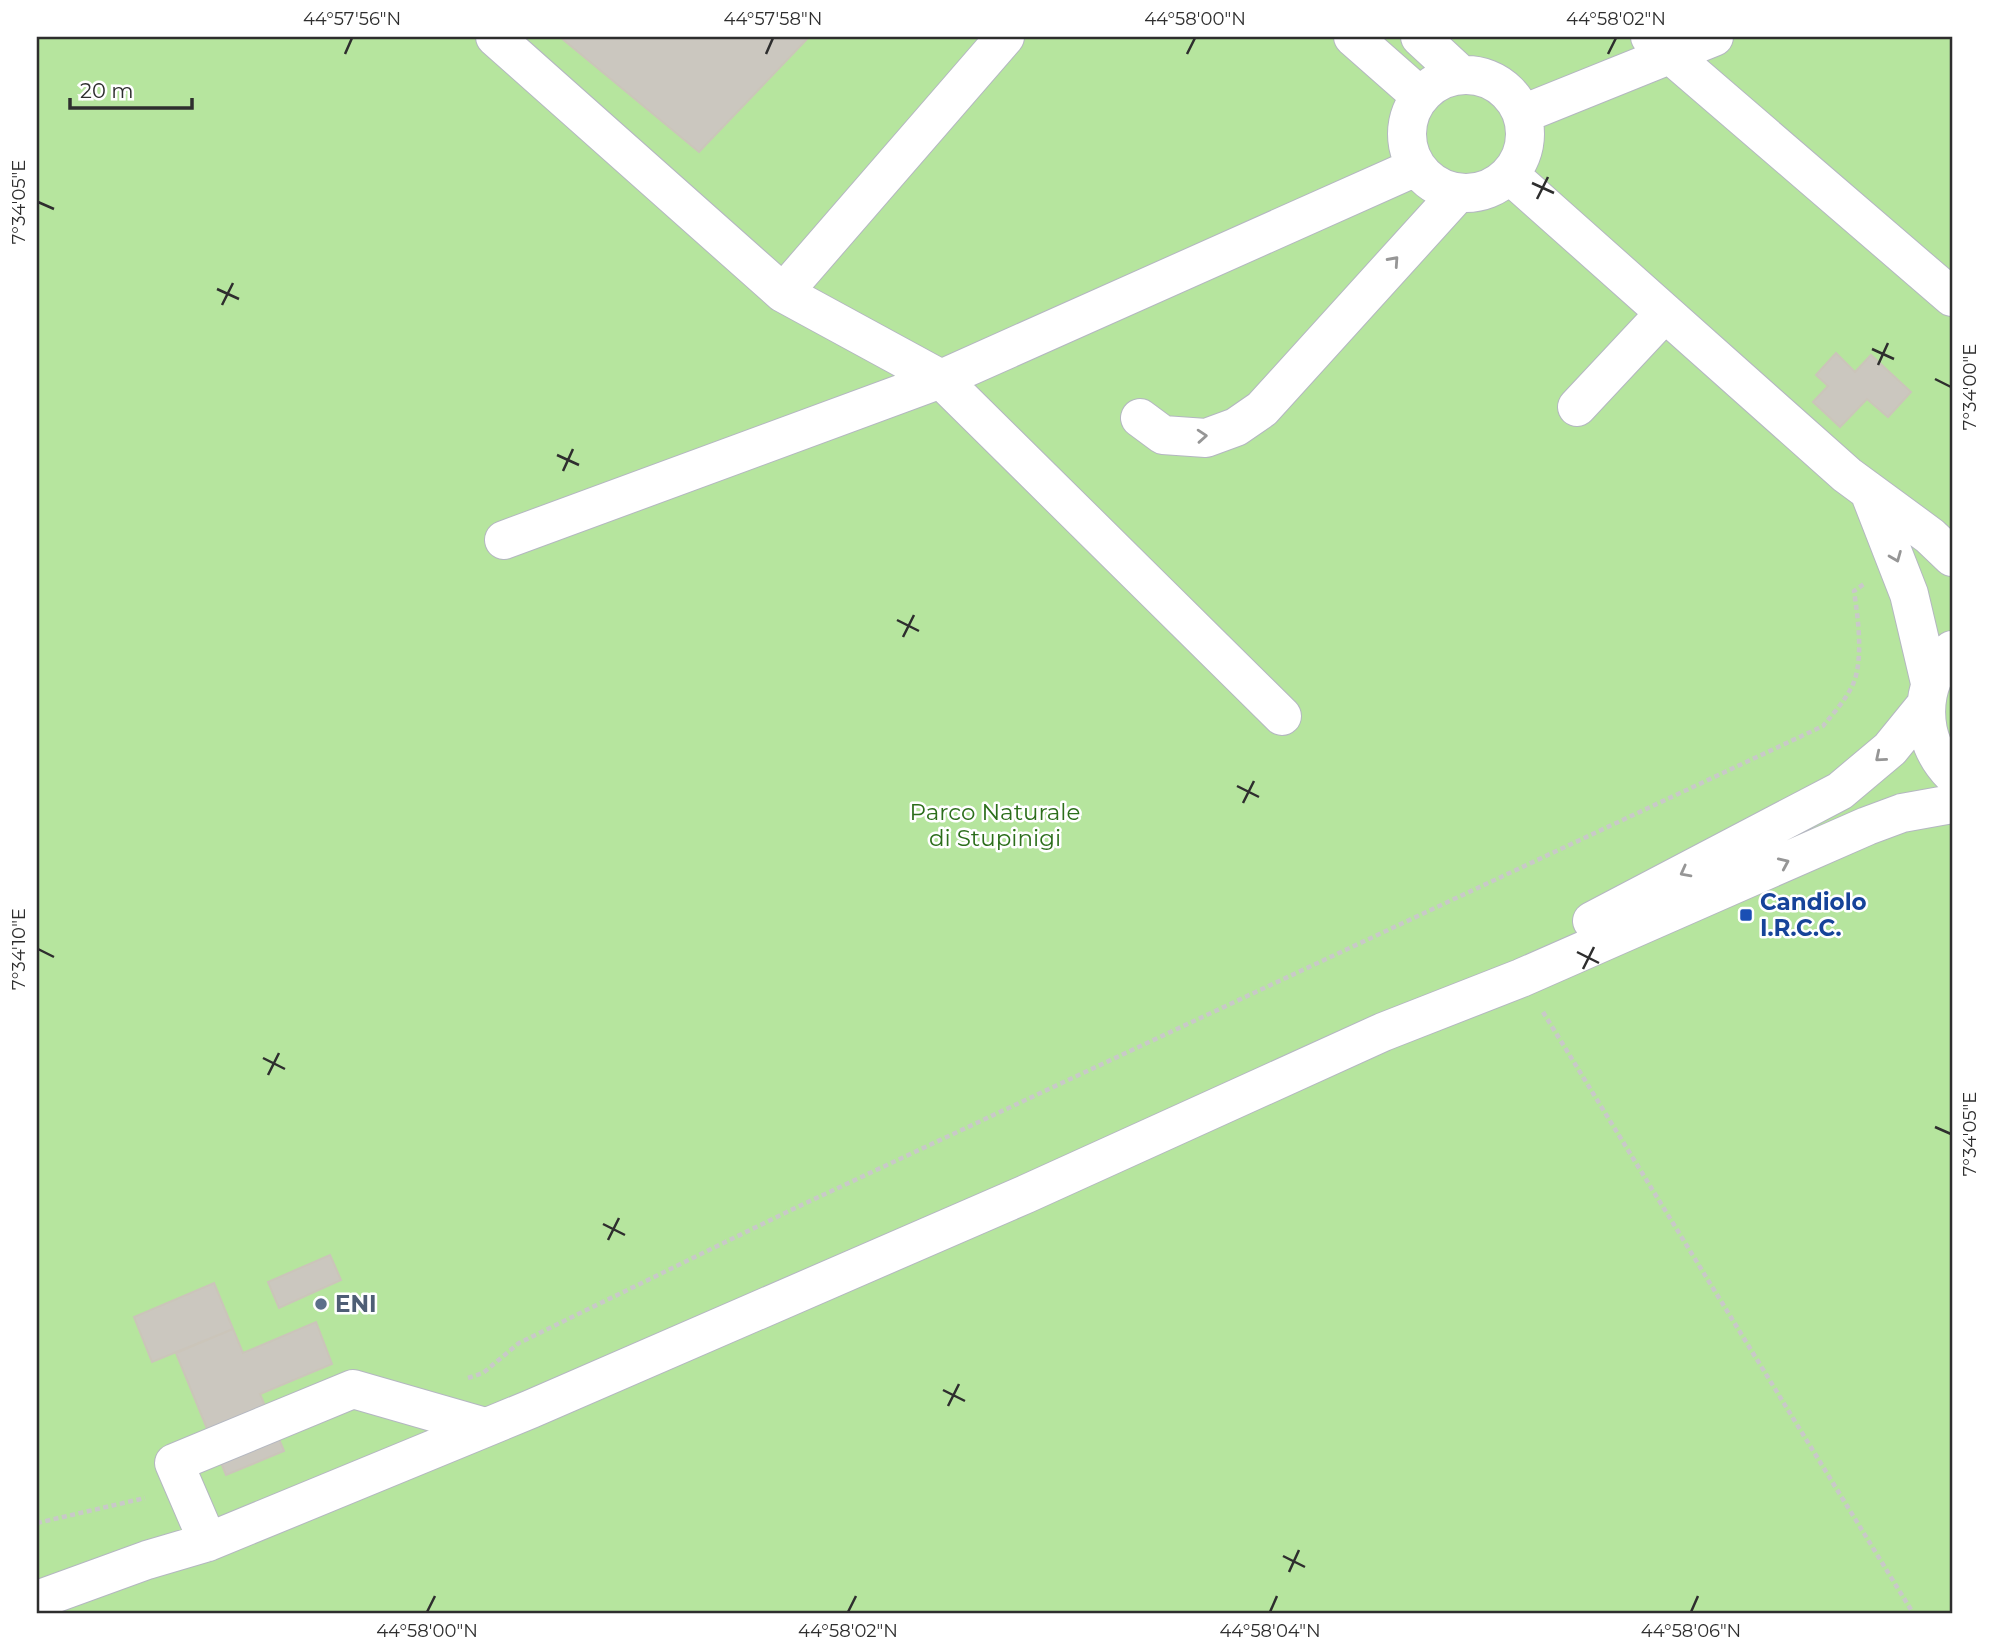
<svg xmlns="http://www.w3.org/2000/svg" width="1989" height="1650" font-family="Montserrat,sans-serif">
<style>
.green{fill:#b6e59e}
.building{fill:#cbc7bf;stroke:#cbc5ba;stroke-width:2}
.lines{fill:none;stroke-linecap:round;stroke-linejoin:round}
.minor-casing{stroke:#b4b7c1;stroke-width:40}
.path{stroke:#c9c9c9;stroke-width:4.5;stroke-dasharray:5 3.5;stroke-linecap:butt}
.minor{stroke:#fff;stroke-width:38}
.oneway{stroke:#969696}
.ticks{fill:none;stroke:#2e2e2e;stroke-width:2.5}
.transit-dot{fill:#1a4fb4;stroke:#fff;stroke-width:2.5}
.service-dot{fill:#5c6f8a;stroke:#fff;stroke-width:2.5}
.labels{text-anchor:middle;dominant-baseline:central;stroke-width:5;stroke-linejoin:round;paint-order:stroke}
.park-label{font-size:23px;fill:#2c6e1b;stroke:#fff}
.transit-label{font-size:23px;font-weight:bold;fill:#164399;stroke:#fff;text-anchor:start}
.service-label{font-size:23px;font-weight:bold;fill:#4e5e75;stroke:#fff;text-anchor:start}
.neatline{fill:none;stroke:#2e2e2e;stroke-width:2.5}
.ticks-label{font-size:18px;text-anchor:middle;fill:#2e2e2e}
</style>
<rect width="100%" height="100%" fill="#efe9e1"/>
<path class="green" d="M37,37H1952V1613H37Z"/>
<path class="building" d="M560,37H809L699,152Z
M1836,353L1855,372L1871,355L1911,392L1888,417L1867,399L1840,427L1813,402L1828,386L1816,375Z
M330,1255L341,1280L279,1308L268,1282Z
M214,1283L233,1329L152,1362L134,1317Z
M316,1322L332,1364L260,1394L284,1451L226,1475L176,1353L233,1329L243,1353Z"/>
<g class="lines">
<g class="minor-casing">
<path id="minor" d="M495,37L783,293L941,379L1282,716
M1353,37L1420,96
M1420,37L1461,75
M1650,37L1952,297
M1407 134a59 59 0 1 1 118 0a59 59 0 1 1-118 0Z
M1523,114L1714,37
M1510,175L1847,475L1930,536L1952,557
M783,293L1005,37
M1577,407L1664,314
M1140,418L1163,435L1206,438L1236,427L1262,409L1457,194
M1870,494L1909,594L1930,683
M504,540L941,379L1416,167
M1952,650C1917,685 1918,740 1952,774
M1592,921L1840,791L1890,749L1925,706
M208,1542L174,1463L353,1389L485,1427
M37,1600L147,1560L208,1542L531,1409L1026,1194L1383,1032L1521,978L1867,826L1902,813L1952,804"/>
</g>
<path class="path" d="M1543,1012L1913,1613
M468,1378L483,1373L519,1343L791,1210L1823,726C1832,715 1843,703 1850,690C1865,666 1858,618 1854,591L1864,584
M37,1523L145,1498"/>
<use href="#minor" class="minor"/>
</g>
<defs><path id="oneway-chevron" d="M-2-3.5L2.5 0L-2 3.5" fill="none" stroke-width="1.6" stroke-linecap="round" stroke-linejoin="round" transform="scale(1.75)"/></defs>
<g class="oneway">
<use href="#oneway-chevron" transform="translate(1394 261) rotate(-48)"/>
<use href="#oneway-chevron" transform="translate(1202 436) rotate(-4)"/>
<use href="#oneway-chevron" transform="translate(1896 557) rotate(68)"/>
<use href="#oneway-chevron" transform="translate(1880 757) rotate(140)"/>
<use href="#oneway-chevron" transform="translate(1784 863) rotate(-24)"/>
<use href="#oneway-chevron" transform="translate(1685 872) rotate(152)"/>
</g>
<path class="ticks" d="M345,54L352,38M766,54L773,38M1187,54L1195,38M1608,54L1616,38M1532,183L1554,193M1537,199L1548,177M38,202L54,209M217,289L239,299M222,305L233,283M1872,349L1894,359M1878,365L1888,343M1935,379L1951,387M557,455L579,465M563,471L573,449M897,620L919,631M903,637L914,615M1237,786L1259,797M1243,803L1254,781M38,949L54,957M1577,952L1599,963M1583,969L1594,947M263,1058L285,1069M268,1075L279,1053M1935,1127L1951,1134M603,1224L625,1235M608,1240L619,1218M943,1390L965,1401M948,1406L959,1384M1283,1556L1305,1567M1289,1572L1299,1550M427,1612L435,1596M848,1612L856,1596M1270,1612L1277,1596M1691,1612L1698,1596"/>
<rect class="transit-dot" x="1739" y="908" width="14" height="14" rx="3.5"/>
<circle class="service-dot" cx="321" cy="1304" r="7"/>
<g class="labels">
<g class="park-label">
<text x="995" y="812">Parco Naturale<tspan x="995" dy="26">di Stupinigi</tspan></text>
</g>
<g class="transit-label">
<text x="1760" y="902">Candiolo<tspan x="1760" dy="26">I.R.C.C.</tspan></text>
</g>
<g class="service-label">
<text x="335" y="1304">ENI</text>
</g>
</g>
<rect width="1989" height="1650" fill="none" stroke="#ffffff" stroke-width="77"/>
<path d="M70 98v10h122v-10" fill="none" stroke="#2e2e2e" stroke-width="3.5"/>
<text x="80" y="98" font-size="21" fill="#2e2e2e" stroke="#ffffff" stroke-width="5" paint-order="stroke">20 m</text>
<rect x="38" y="38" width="1913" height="1574" class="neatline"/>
<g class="ticks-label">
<text x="352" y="25">44°57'56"N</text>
<text x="773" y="25">44°57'58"N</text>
<text x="1195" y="25">44°58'00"N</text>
<text x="1616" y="25">44°58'02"N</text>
<text transform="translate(19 202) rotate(-90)" y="6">7°34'05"E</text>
<text transform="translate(1970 387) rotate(-90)" y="6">7°34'00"E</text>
<text transform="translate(19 949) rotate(-90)" y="6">7°34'10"E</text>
<text transform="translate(1970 1134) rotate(-90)" y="6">7°34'05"E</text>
<text x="427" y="1637">44°58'00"N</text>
<text x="848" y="1637">44°58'02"N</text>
<text x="1270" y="1637">44°58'04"N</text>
<text x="1691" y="1637">44°58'06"N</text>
</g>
</svg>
